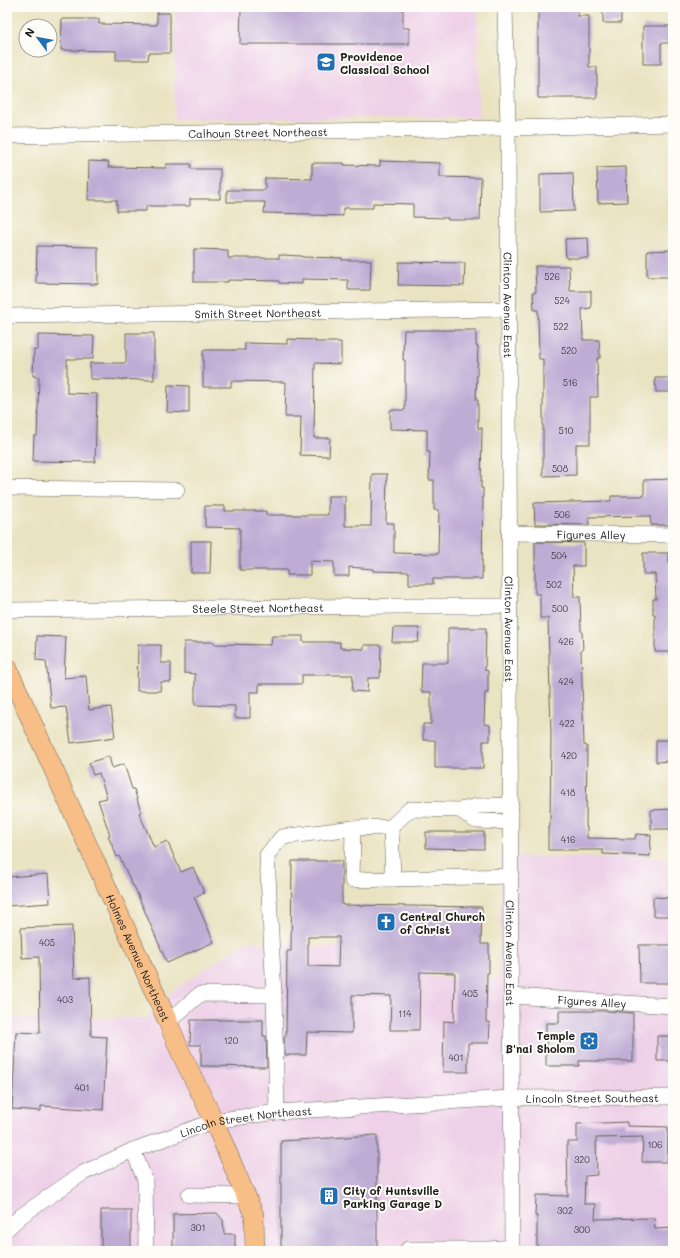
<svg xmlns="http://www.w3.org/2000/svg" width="680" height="1258" font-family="Mali,sans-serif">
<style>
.built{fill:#eed0e8}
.building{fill:#bfacd5;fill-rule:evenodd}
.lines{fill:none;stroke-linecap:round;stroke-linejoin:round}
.minor-casing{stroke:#646256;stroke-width:16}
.major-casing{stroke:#646256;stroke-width:20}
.minor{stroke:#fff;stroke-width:15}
.major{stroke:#f7be87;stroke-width:19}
.labels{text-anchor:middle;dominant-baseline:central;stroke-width:4;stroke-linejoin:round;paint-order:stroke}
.number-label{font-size:9px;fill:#45404a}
.poi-label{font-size:11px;font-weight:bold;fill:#1c1c1c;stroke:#fdfcf7;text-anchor:start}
.street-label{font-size:11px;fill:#1c1c1c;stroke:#fdfcf7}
</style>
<rect width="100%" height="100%" fill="#fdfcf7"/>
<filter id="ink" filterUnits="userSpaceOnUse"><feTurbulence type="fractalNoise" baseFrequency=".025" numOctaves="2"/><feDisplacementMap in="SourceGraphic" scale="8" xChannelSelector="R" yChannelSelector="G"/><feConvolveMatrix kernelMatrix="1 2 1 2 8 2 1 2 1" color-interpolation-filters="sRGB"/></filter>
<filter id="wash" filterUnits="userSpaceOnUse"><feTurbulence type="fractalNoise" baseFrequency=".012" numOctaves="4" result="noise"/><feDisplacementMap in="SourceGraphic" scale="16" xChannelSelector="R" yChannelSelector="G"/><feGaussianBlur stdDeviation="0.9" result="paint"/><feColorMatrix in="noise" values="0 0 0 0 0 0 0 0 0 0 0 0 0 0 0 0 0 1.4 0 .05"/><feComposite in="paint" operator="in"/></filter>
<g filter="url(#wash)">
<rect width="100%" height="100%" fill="#eae3c2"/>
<path class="built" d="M175,7H478L479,117L174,119Z
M501,857L673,858V1251H7V1018H147L173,991L247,941L424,954L429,977L499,978Z"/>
<g id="blocks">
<path class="building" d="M241,7H403V28H409V44H240Z
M538,7H578V16H589V67H597V98H538Z
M603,7H621V23H603Z
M157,13H170V53H149L148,60H116V51L61,50L62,19H99V24L157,25Z
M643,26H673V43H661V64H643Z
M89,161L109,162L108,167L166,168V164H191V169H220V199H190V206H146V211H117V200H88Z
M380,161L440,163V177L481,178L480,220H448V218L413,217V204L373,203V208H343V216L311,215V214L264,213L265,202H227V190H265V178L312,179V163H344V165L380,166Z
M626,167L627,202L598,203L597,168Z
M573,173L574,211L540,212V174Z
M588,238L589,258H566L565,239Z
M37,246L98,247V284L36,283Z
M194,249L228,250V258H279V255L302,256V257L342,258V260H371L370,290H348V280L302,279V284L279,283V281L228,280V282H194Z
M673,250V277H647V251Z
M399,262L465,263L464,286L398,285Z
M535,266H569L570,291H591V308L582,309L583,340H599L600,358H597L598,397H590V444H576V475L543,476V359H539L538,310H534L533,292H536Z
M404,330H476V346H478L476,400H478V428H482L481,488H483L482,579H433V584H409V572L373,571V569L349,567V576H334V562L310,561V575H287V570H240V528L205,527V506H225V511H266V515H328V496H345V526H371L372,474H387L386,523H394V553L438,554L439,510H434V480H429L430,452H427V430L390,429V410H405V360H403Z
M126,333H154V380L90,379V363H126Z
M38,335L94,336L93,359H67V393L97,394L95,462L33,461L34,436H37L39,377L33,376L34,350H38Z
M287,339L315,340V342H341V364L315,363L314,438H330L329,456L300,455L301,417H285L286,382L231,381V387H203V350H245V343L287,344Z
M655,378H673V392H656Z
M168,385L189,386V413L167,412Z
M673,479V525H651L650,516L589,517V525L535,524L534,503L611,501V496H644V480Z
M191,541H211L210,573H191Z
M535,542L584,543V566H573L574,597H580L581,631H582L583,650H581L584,745L587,746L586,827H587V838L635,839L636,834L651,835L650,856L603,854V850H548V827H550L551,735L548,618H540V594H535Z
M643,553H668L669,564H673V652H655V614H653V599H656L655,574H643Z
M393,628H419L418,642H392Z
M448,628H486L485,670L488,671V693H485L484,724L490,725V741H483V768H435V740H423V724H431V692H421L422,663H448Z
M37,636L66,637L64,678L86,676L89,710L111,707L115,737L71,743L66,707L51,708L46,661L36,660Z
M272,636H303V642H340V648L364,649V645H381L380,678H368L367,692L352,691L353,675H302V684H259V692H250V718H235V706L195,705V674L184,673V642H214V644L271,645Z
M138,645H161V663H171V682H161L160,691H137Z
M656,740H673V761L656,762Z
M109,756L112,768L124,764L132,789H134L141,812L139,813L154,847L167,841L181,872L193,867L204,893L194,897L214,942L167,963L134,886H133L119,856L117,857L108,836L110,835L98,800L107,798L99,773L93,775L89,763Z
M673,809V829H651V810Z
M426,832H484V849L426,848Z
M292,861H342V905L482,907L481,944H489V973H487L486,1022H490L489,1043H468V1072H443L444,1021L454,1022L455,973L420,972L419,1030H390L391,996L352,995V1033L307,1032L306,1055H285L284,1036H286L287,951H291ZM308,937H339L338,967L308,966Z
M48,874L50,903L7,906V877Z
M653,897L673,898V916H653Z
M72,926L74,978L90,977L91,1036L107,1037L103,1110L41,1106V1111L12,1109L16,1032L40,1033L39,957L22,958L21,928Z
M639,945H673V983H640Z
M559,1011H608L633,1013V1061H579V1066H546V1023H559Z
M191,1020H263V1036H266L267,1067L201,1066V1045H190Z
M657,1036H673V1061H657Z
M627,1122V1126L668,1127L667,1162H642L643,1137L596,1138L597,1175L585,1176L584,1204H596L595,1219L654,1218L655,1229L673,1228V1251H537V1216H535L536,1195L568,1196L567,1142H577V1124Z
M377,1135V1251H281V1141Z
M101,1210H131V1251H101Z
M217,1213L223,1220L224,1234H235V1251H173V1214Z"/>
</g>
</g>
<g filter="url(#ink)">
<use href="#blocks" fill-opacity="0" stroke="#646256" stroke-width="1"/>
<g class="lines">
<g class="minor-casing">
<g id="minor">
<path id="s1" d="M505,7L508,128L512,1251"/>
<path id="s2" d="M7,136L508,128L673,124"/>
<path id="s3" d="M7,316L509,309"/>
<path d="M7,488L177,490"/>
<path id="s4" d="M509,533L673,535"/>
<path id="s5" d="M7,610L403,606H510"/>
<path d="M460,810L476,821L510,822"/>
<path d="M391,827L410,809L460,810L477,806L511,805"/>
<path d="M353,828L352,880L393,879"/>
<path d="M274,995L267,855L282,837L353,828L391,827L393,879L511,876"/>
<path id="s6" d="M511,996L673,1006"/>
<path d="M168,1022L200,994L274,995L277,1112"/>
<path d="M133,1150L145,1180L146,1251"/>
<path d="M189,1195L247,1196"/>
<path id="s7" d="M7,1229L21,1216L83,1173L133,1150L214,1121L277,1112L511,1098L673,1097"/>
<path d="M408,1251V1249H490L512,1247"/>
</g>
</g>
<g class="major-casing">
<g id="major">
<path id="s8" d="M7,667L168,1022L180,1051L214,1121L254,1215L255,1251"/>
</g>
</g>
<use href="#minor" class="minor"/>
<use href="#major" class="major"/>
</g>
</g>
<defs>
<g id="school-square" transform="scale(1)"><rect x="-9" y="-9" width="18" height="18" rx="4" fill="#1f6fb2" stroke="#fdfcf7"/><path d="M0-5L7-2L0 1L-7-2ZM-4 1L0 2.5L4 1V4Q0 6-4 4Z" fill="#fff"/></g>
<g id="church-square" transform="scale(1)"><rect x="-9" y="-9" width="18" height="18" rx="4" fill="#1f6fb2" stroke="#fdfcf7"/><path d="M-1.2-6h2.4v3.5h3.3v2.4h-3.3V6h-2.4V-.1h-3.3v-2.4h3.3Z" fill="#fff"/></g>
<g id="synagogue-square" transform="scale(1)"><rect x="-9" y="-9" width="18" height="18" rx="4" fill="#1f6fb2" stroke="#fdfcf7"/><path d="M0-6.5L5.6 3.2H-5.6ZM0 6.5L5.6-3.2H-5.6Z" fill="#fff"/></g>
<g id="building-square" transform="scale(1)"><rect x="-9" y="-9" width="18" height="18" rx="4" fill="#1f6fb2" stroke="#fdfcf7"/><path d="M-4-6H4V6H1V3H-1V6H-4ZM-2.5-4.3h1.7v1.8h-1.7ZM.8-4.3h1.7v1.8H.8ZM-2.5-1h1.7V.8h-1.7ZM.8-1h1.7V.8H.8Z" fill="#fff"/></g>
</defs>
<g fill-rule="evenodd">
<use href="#school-square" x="326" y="62"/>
<use href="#church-square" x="386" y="922"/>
<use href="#synagogue-square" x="589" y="1041"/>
<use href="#building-square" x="329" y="1196"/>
</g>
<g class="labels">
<g class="number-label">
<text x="552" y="276">526</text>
<text x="562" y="300">524</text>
<text x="561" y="326">522</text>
<text x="569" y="350">520</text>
<text x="570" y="382">516</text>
<text x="566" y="430">510</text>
<text x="560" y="468">508</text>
<text x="562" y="514">506</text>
<text x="559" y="555">504</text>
<text x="554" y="584">502</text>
<text x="560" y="608">500</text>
<text x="566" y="641">426</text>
<text x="566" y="681">424</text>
<text x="567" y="723">422</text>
<text x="569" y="755">420</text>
<text x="568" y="792">418</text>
<text x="568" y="839">416</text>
<text x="47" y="942">405</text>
<text x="470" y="993">405</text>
<text x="65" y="999">403</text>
<text x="405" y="1013">114</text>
<text x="231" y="1040">120</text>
<text x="456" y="1057">401</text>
<text x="82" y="1087">401</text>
<text x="655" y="1144">106</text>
<text x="582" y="1159">320</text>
<text x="565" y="1210">302</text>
<text x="198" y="1227">301</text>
<text x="582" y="1229">300</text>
</g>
<g class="poi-label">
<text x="340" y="56">Providence<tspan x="340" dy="13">Classical School</tspan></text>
<text x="400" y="916">Central Church<tspan x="400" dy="13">of Christ</tspan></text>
<text x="575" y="1035" text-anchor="end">Temple<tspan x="575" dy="13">B'nai Sholom</tspan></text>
<text x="343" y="1190">City of Huntsville<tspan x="343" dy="13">Parking Garage D</tspan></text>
</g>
<g class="street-label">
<text stroke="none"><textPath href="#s2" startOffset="251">Calhoun Street Northeast</textPath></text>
<text stroke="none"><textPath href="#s1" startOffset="298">Clinton Avenue East</textPath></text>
<text stroke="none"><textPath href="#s3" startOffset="251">Smith Street Northeast</textPath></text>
<text stroke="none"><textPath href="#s4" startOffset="82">Figures Alley</textPath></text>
<text stroke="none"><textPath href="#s5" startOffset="251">Steele Street Northeast</textPath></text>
<text stroke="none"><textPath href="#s1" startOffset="622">Clinton Avenue East</textPath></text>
<text stroke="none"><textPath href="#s1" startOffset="946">Clinton Avenue East</textPath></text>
<text stroke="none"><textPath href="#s8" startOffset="319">Holmes Avenue Northeast</textPath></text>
<text stroke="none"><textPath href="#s6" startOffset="81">Figures Alley</textPath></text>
<text stroke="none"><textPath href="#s7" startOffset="615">Lincoln Street Southeast</textPath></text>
<text stroke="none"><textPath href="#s7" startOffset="267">Lincoln Street Northeast</textPath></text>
</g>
</g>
<rect width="680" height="1258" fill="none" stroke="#fdfcf7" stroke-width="24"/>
<g transform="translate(38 38) rotate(302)"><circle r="19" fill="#fdfcf7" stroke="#a3a29f"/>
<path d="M0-3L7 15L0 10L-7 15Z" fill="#1f6fb2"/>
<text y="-6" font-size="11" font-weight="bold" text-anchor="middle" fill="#1c1c1c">N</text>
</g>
</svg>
